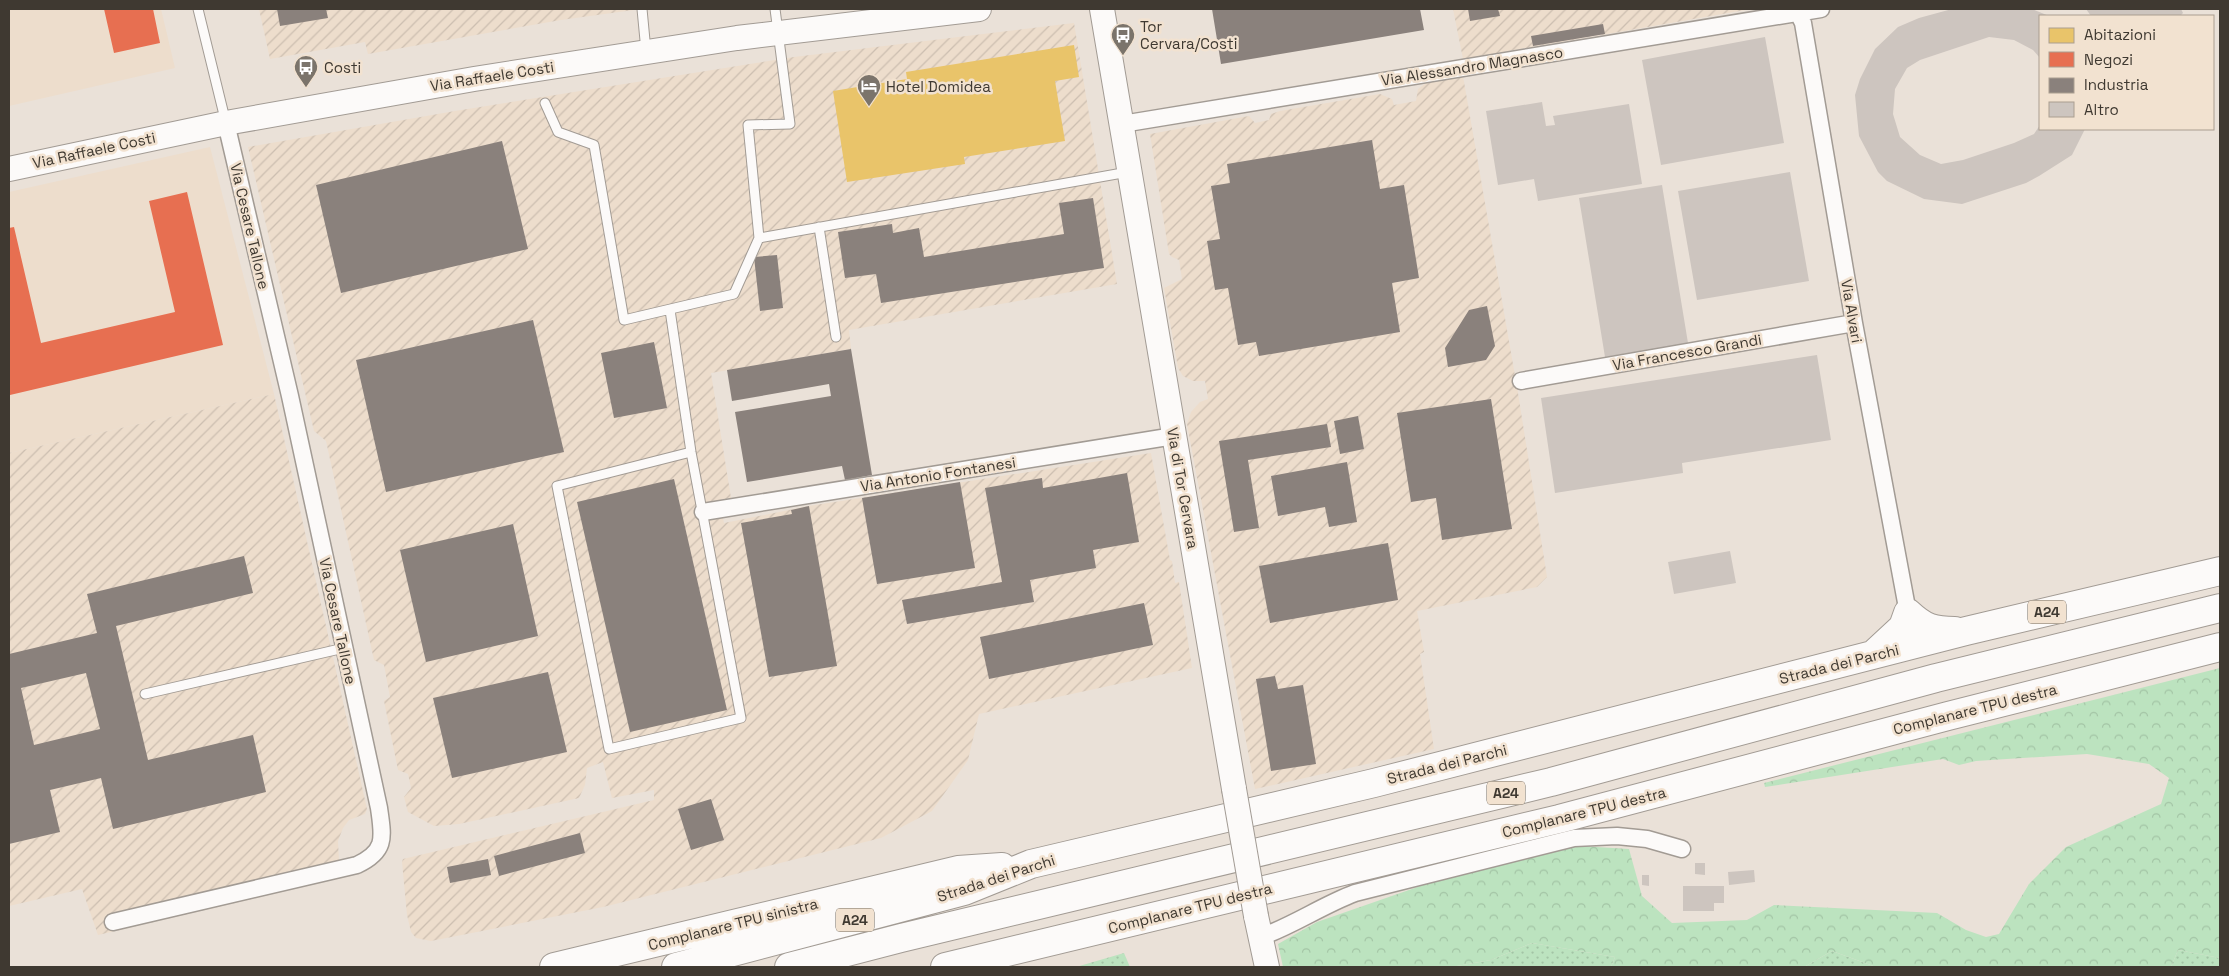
<svg xmlns="http://www.w3.org/2000/svg" width="2229" height="976" font-family="'Space Grotesk',sans-serif">
<style>
.built{fill:#edddcc}
.industrial{fill:url(#industrial-furrows)}
.grass{fill:url(#grass-dots)}
.forest{fill:url(#forest-crowns)}
.homes{fill:#e9c46a}
.shops{fill:#e76f51}
.industry{fill:#8a817c;fill-rule:evenodd}
.building{fill:#cdc5bf}
.lines{fill:none;stroke-linecap:round;stroke-linejoin:round}
.lane-casing{stroke:#a29b94;stroke-width:11}
.street-casing{stroke:#a29b94;stroke-width:19}
.secondary-casing{stroke:#a29b94;stroke-width:26}
.highway-casing{stroke:#a29b94;stroke-width:30}
.lane{stroke:#fcfaf9;stroke-width:9}
.street{stroke:#fcfaf9;stroke-width:16}
.secondary{stroke:#fcfaf9;stroke-width:24}
.highway{stroke:#fcfaf9;stroke-width:28}
.secondary-bridge-casing{stroke:#a29b94;stroke-width:26;stroke-linecap:butt}
.secondary-bridge{stroke:#fcfaf9;stroke-width:24}
.labels{text-anchor:middle;dominant-baseline:central;stroke-width:5;stroke-linejoin:round;paint-order:stroke}
.shield{fill:#f2e2d0;stroke:#756c61;stroke-width:1}
.shield-label{font-size:14px;font-weight:bold;fill:#3f3931}
.poi-label{font-size:15px;fill:#3f3931;stroke:#f2e2d0;text-anchor:start}
.street-label{font-size:15px;fill:#3f3931;stroke:#f2e2d0}
</style>
<defs>
<pattern id="industrial-furrows" width="10" height="10" patternUnits="userSpaceOnUse" patternTransform="scale(1.25)"><rect width="10" height="10" fill="#edddcc"/><path d="M-1 1l2-2M0 10L10 0M9 11l2-2" fill="none" stroke="#ccbeb0"/></pattern>
<pattern id="grass-dots" width="8" height="8" patternUnits="userSpaceOnUse" patternTransform="scale(1.25)"><rect width="8" height="8" fill="#bce3bf"/><path d="M2 2h.1M6 6h.1" fill="none" stroke="#a3c4a5" stroke-width="1.8" stroke-linecap="round"/></pattern>
<pattern id="forest-crowns" width="20" height="18" patternUnits="userSpaceOnUse" patternTransform="scale(1.25)"><rect width="20" height="18" fill="#bce3bf"/><path d="M2 6a3 3 0 1 1 6 0M12 15a3 3 0 1 1 6 0" fill="none" stroke="#a3c4a5"/></pattern>
</defs>
<rect width="100%" height="100%" fill="#eae1d8"/>
<path class="built" d="M9,9H161L175,68L9,106Z
M210,147L274,394L9,453V192Z"/>
<path class="industrial" d="M259,9H641L561,20L368,54L365,42L270,59Z
M1453,9H1751L1463,59Z
M1074,23L1117,284L849,330L851,349L711,373L731,498L720,500L721,509L724,523L809,506L1151,453L1170,560L1172,561L1175,583L1179,582L1192,668L979,714L968,760L932,811L881,838L603,907L431,941L416,938L411,932L407,915L402,862L403,859L654,800V790L612,798L603,762L587,768L585,785L579,798L459,824L434,826L408,812L404,797L411,788L408,774L398,770L384,701L390,697L384,665L374,660L326,441L314,431L248,147L455,111L794,57Z
M1463,76L1518,393L1547,577L1537,587L1417,611L1424,652L1420,654L1434,749L1255,789L1187,424L1191,412L1200,402L1208,399L1205,381H1193L1183,376L1178,368L1164,288L1182,279L1179,260L1172,257L1169,254L1150,134L1249,116L1255,123L1269,120L1271,114L1280,111L1380,94L1392,99L1394,105L1416,101L1418,89L1426,83Z
M274,394L367,809L365,814L349,820L343,828L338,841L339,861L328,864V881L98,935L82,889L9,906V453Z"/>
<path class="grass" d="M1532,943L1615,957L1611,967H1451L1491,960Z
M2178,950L2220,958V967H2171Z
M1832,951L1876,967H1804Z
M1124,953L1130,967H1076Z"/>
<path class="forest" d="M2220,668V958L2178,950L2171,967H1876L1832,951L1804,967H1611L1615,957L1532,943L1491,960L1451,967H1283L1278,944L1317,922L1432,882L1580,846L1629,849L1642,896L1672,923L1747,920L1774,905L1937,913L1966,930L1986,937L1999,934L2029,884L2066,847L2161,804L2169,778L2149,764L2087,754L1976,761L1959,765L1943,759L1765,787L1764,783Z"/>
<path class="homes" d="M1074,45L1079,77L1055,81L1065,141L964,157L965,164L847,182L833,91L907,79L906,72Z"/>
<path class="shops" d="M104,9H153L160,43L114,53Z
M187,192L223,345L10,395L9,228L14,227L41,343L175,312L149,201Z"/>
<path class="industry" d="M277,9H326L328,18L280,26Z
M1212,9H1420L1424,30L1221,64Z
M1468,9H1498L1500,16L1470,21Z
M1603,24L1605,34L1533,46L1531,36Z
M1372,140L1380,189L1404,185L1419,278L1392,283L1400,332L1259,356L1256,342L1238,345L1228,288L1215,290L1207,241L1220,239L1211,186L1230,183L1227,164Z
M502,141L528,249L341,293L316,185Z
M1093,198L1104,268L881,303L876,274L845,278L838,232L892,224L893,233L919,228L924,257L1064,234L1059,203Z
M777,255L783,308L760,311L754,257Z
M1487,306L1495,346L1486,360L1448,367L1445,348L1469,310Z
M533,320L564,452L386,492L356,360Z
M654,342L667,408L614,418L601,353Z
M851,349L872,475L845,480L842,466L747,482L735,412L831,396L829,384L732,401L727,370Z
M1491,399L1512,529L1442,540L1436,498L1411,502L1397,413Z
M1358,416L1364,449L1340,454L1334,421Z
M1327,424L1331,447L1248,460L1259,528L1234,532L1219,441Z
M1347,462L1357,522L1329,527L1325,507L1278,516L1271,476Z
M1127,473L1139,542L1093,550L1096,568L1030,580L1034,602L907,624L902,600L1002,582L985,488L1042,478L1043,488Z
M674,479L727,710L630,732L577,502Z
M960,482L975,568L877,584L862,498Z
M809,506L837,666L769,677L741,523L792,514L791,510Z
M513,524L538,636L426,662L400,550Z
M1388,543L1398,600L1270,623L1259,566Z
M244,556L253,593L116,626L148,760L253,735L266,792L113,829L101,778L50,790L60,832L9,844V654L97,633L87,594ZM86,673L100,729L34,745L21,688Z
M1144,603L1153,645L989,679L980,637Z
M548,672L567,752L452,778L433,698Z
M1275,676L1278,689L1303,685L1316,764L1271,771L1256,679Z
M711,799L724,840L691,850L678,809Z
M580,833L585,853L499,876L494,856Z
M488,859L491,875L450,883L447,867Z"/>
<path class="building" d="M1952,9H2032L2049,16H2040V58L2033,50L2014,40L1989,37L1920,60L1907,68L1895,89L1893,114L1900,137L1920,155L1941,164L1963,160L2014,143L2034,134L2040,125V129H2085L2072,155L2039,176L2026,183L1962,204L1924,199L1887,181L1878,172L1859,136L1855,95L1860,79L1875,49L1898,27L1919,18Z
M2086,9H2181L2183,13L2180,16H2091Z
M1765,37L1784,143L1661,165L1642,60Z
M1542,102L1546,126L1555,125L1553,116L1629,104L1642,184L1538,201L1534,179L1498,185L1486,111Z
M1790,172L1809,281L1697,300L1678,191Z
M1662,185L1688,343L1605,357L1579,198Z
M1817,355L1831,440L1682,463L1683,473L1555,493L1541,398Z
M1730,551L1736,583L1674,594L1668,562Z
M1695,863H1705V875L1695,874Z
M1754,870L1755,882L1729,885L1728,872Z
M1642,875H1649V886L1642,885Z
M1683,886H1724V903H1714V911H1683Z"/>
<g class="lines">
<g class="lane-casing">
<path id="lane" d="M198,9L226,123
M642,9L646,51
M545,103L558,132L594,145L624,320L734,294L759,238L748,125L790,124L775,9
M819,227L836,337
M759,238L1128,172
M670,310L691,452L741,718L609,749L557,486L691,452
M145,694L344,648"/>
</g>
<g class="street-casing">
<path id="street" d="M1796,9L1803,23L1854,323L1908,613
M1122,124L1821,9
M1521,381L1854,323
M703,512L1174,436
M113,922L357,865C387,851 383,837 379,808L290,396L226,123
M1261,937C1294,925 1323,905 1355,893L1574,838L1617,836L1647,839L1682,849"/>
</g>
<g class="secondary-casing">
<path id="secondary" d="M1102,9L1234,789
M9,169L226,123L474,79L737,38L979,9
M1256,916L1267,967"/>
</g>
<g class="highway-casing">
<path id="highway" d="M1875,653L1903,627L1908,613C1924,628 1933,631 1955,631
M554,967L958,870L1002,867
M676,967L964,891L1031,864L1374,783L1966,631L2220,571
M789,967L901,938L1551,782L1936,678L2220,608
M945,967L1559,819L1948,716L2220,647"/>
</g>
<use href="#lane" class="lane"/>
<use href="#street" class="street"/>
<use href="#secondary" class="secondary"/>
<use href="#highway" class="highway"/>
<g class="secondary-bridge-casing">
<path id="secondary-bridge" d="M1234,789L1256,916"/>
</g>
<use href="#secondary-bridge" class="secondary-bridge"/>
</g>
<defs>
<g id="bus-pin" transform="scale(1.25)"><path d="M0 17L-7.5 6A9.5 9.5 0 1 1 7.5 6Z" fill="#7b746b" stroke="#f2e2d0"/><path d="M-5-6H5V4H4V6H2V4H-2V6H-4V4H-5ZM-3.5-4V0h7V-4ZM-3.5 1.2v1.5H-2V1.2ZM2 1.2v1.5H3.5V1.2Z" fill="#fff"/></g>
<g id="hotel-pin" transform="scale(1.25)"><path d="M0 17L-7.5 6A9.5 9.5 0 1 1 7.5 6Z" fill="#7b746b" stroke="#f2e2d0"/><path d="M-6-4.5h1.5V1H6V5H4.5V3h-9V5H-6ZM-4 0a1.8 1.8 0 1 1 3.6 0ZM.5 0V-2.5h3Q6-2.5 6 0Z" fill="#fff"/></g>
</defs>
<g fill-rule="evenodd">
<use href="#bus-pin" x="1123" y="35"/>
<use href="#bus-pin" x="306" y="67"/>
<use href="#hotel-pin" x="869" y="86"/>
</g>
<g class="labels">
<g class="shield">
<rect x="2028" y="600.5" width="38" height="23" rx="4"/>
<rect x="1487" y="781.5" width="38" height="23" rx="4"/>
<rect x="836" y="908.5" width="38" height="23" rx="4"/>
</g>
<g class="shield-label">
<text x="2047" y="612">A24</text>
<text x="1506" y="793">A24</text>
<text x="855" y="920">A24</text>
</g>
<g class="poi-label">
<text x="1140" y="26">Tor<tspan x="1140" dy="17">Cervara/Costi</tspan></text>
<text x="324" y="67">Costi</text>
<text x="886" y="86">Hotel Domidea</text>
</g>
<g class="street-label">
<text transform="translate(1472 66) rotate(-9)">Via Alessandro Magnasco</text>
<text transform="translate(492 76) rotate(-9)">Via Raffaele Costi</text>
<text transform="translate(94 150) rotate(-12)">Via Raffaele Costi</text>
<text transform="translate(250 226) rotate(77)">Via Cesare Tallone</text>
<text transform="translate(1852 311) rotate(80)">Via Alvari</text>
<text transform="translate(1687 352) rotate(-10)">Via Francesco Grandi</text>
<text transform="translate(938 474) rotate(-9)">Via Antonio Fontanesi</text>
<text transform="translate(1183 488) rotate(80)">Via di Tor Cervara</text>
<text transform="translate(338 621) rotate(78)">Via Cesare Tallone</text>
<text transform="translate(1839 664) rotate(-14)">Strada dei Parchi</text>
<text transform="translate(1975 709) rotate(-14)">Complanare TPU destra</text>
<text transform="translate(1447 764) rotate(-14)">Strada dei Parchi</text>
<text transform="translate(1584 812) rotate(-14)">Complanare TPU destra</text>
<text transform="translate(996 878) rotate(-18)">Strada dei Parchi</text>
<text transform="translate(1190 908) rotate(-14)">Complanare TPU destra</text>
<text transform="translate(733 924) rotate(-14)">Complanare TPU sinistra</text>
</g>
</g>
<rect width="2229" height="976" fill="none" stroke="#3f3931" stroke-width="20"/>
<rect x="2039" y="15" width="175" height="115" fill="#f2e2d0" stroke="#aa9e90"/>
<rect x="2049" y="28" width="25" height="15" fill="#e9c46a" stroke="#aa9e90"/>
<text x="2084" y="40" font-size="15" fill="#3f3931">Abitazioni</text>
<rect x="2049" y="52" width="25" height="15" fill="#e76f51" stroke="#aa9e90"/>
<text x="2084" y="65" font-size="15" fill="#3f3931">Negozi</text>
<rect x="2049" y="78" width="25" height="15" fill="#8a817c" stroke="#aa9e90"/>
<text x="2084" y="90" font-size="15" fill="#3f3931">Industria</text>
<rect x="2049" y="102" width="25" height="15" fill="#cdc5bf" stroke="#aa9e90"/>
<text x="2084" y="115" font-size="15" fill="#3f3931">Altro</text>
</svg>
